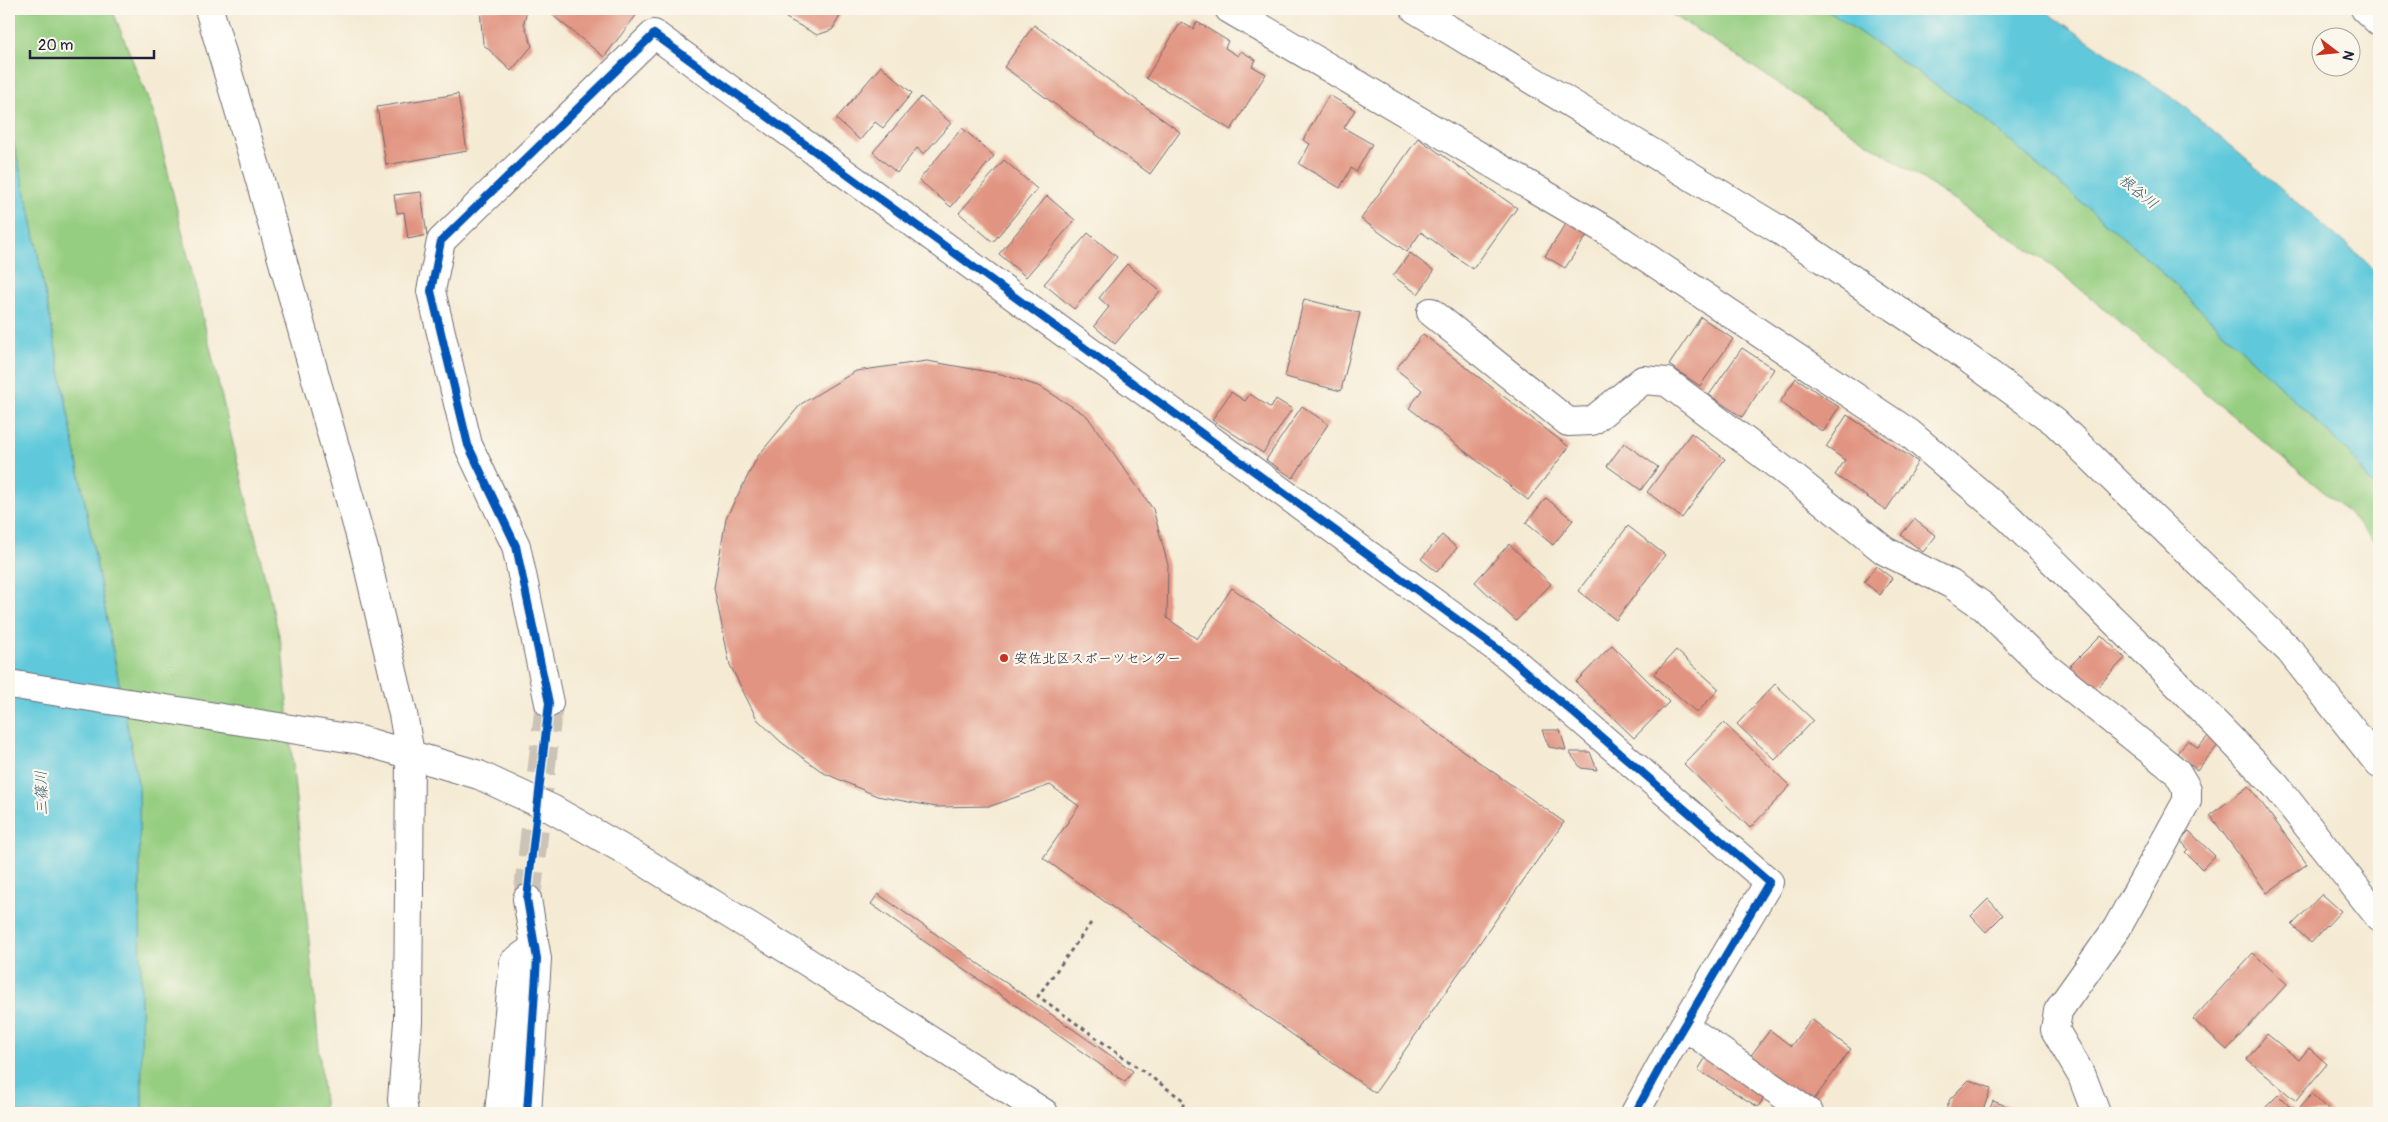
<svg xmlns="http://www.w3.org/2000/svg" width="2388" height="1122" font-family="Pangolin,'Klee One',sans-serif">
<style>
.green{fill:#96ce81;stroke:#5c785e}
.water{fill:#5fc9db;stroke:#40768b}
.building{fill:#e19481}
.lines{fill:none;stroke-linecap:round;stroke-linejoin:round}
.minor-tunnel{stroke:#cbc3b5;stroke-width:28;stroke-dasharray:28 14;stroke-linecap:butt}
.minor-casing{stroke:#6c6871;stroke-width:30}
.path{stroke:#6c6871;stroke-width:3;stroke-dasharray:4 4;stroke-linecap:butt}
.minor{stroke:#fff;stroke-width:28}
.cycleway-casing{stroke:#fbf7ec;stroke-width:11}
.cycleway{stroke:#0057b8;stroke-width:8}
.poi-dot{fill:#c8321e;stroke:#fbf7ec;stroke-width:2}
.labels{text-anchor:middle;dominant-baseline:central;stroke-width:4.5;stroke-linejoin:round;paint-order:stroke}
.poi-label{font-size:14px;fill:#22223b;stroke:#fbf7ec;text-anchor:start}
.water-label{font-size:15px;font-style:italic;fill:#375c73;stroke:#fbf7ec}
</style>
<rect width="100%" height="100%" fill="#fbf7ec"/>
<filter id="ink" filterUnits="userSpaceOnUse"><feTurbulence type="fractalNoise" baseFrequency=".02" numOctaves="2"/><feDisplacementMap in="SourceGraphic" scale="10" xChannelSelector="R" yChannelSelector="G"/><feConvolveMatrix kernelMatrix="1 2 1 2 8 2 1 2 1" color-interpolation-filters="sRGB"/></filter>
<filter id="wash" filterUnits="userSpaceOnUse"><feTurbulence type="fractalNoise" baseFrequency=".0096" numOctaves="4" result="noise"/><feDisplacementMap in="SourceGraphic" scale="20" xChannelSelector="R" yChannelSelector="G"/><feGaussianBlur stdDeviation="1.12" result="paint"/><feColorMatrix in="noise" values="0 0 0 0 0 0 0 0 0 0 0 0 0 0 0 0 0 1.4 0 .05"/><feComposite in="paint" operator="in"/></filter>
<g filter="url(#wash)">
<rect width="100%" height="100%" fill="#f5ebd4"/>
<path class="green" d="M9,9H112L154,114L282,648L325,1113H142L139,789L30,212L9,124Z
M1663,9H1826L1983,118L2148,259L2349,453L2379,494V546L2342,507L2050,264L1716,42Z"/>
<path class="water" d="M1826,9H2042L2181,104L2364,260L2379,276V494L2349,453L2148,259L1983,118Z
M9,124L30,212L139,789L142,1113H9Z"/>
<g id="blocks">
<path class="building" d="M480,9H527L524,23L532,46L511,71L483,44Z
M545,9H641L604,57Z
M783,9H844L832,30L817,35L786,18Z
M1181,22L1193,29L1197,22L1228,41L1225,48L1238,56L1241,51L1256,60L1252,66L1266,74L1231,130L1146,78Z
M1034,25L1180,132L1150,174L1004,67Z
M881,66L912,93L883,128L875,122L860,140L836,119Z
M458,94L467,151L386,165L377,107Z
M1329,95L1355,110L1344,128L1372,144L1356,172L1351,168L1340,188L1299,164L1310,144L1303,140Z
M921,97L951,123L924,154L917,148L897,173L873,152Z
M962,128L994,156L951,207L919,180Z
M1418,138L1517,208L1473,269L1421,232L1407,252L1361,219Z
M1004,160L1037,189L993,242L959,213Z
M421,192L427,235L408,239L404,212L397,213L394,195Z
M1047,196L1075,220L1026,277L999,254Z
M1570,218L1590,231L1565,268L1545,256Z
M1088,233L1117,257L1074,309L1044,284Z
M1410,253L1434,271L1418,294L1393,276Z
M1127,264L1160,291L1115,344L1094,326L1109,307L1099,298Z
M1304,299L1360,313L1341,391L1285,377Z
M1701,317L1733,339L1700,386L1669,365Z
M1423,334L1569,447L1528,500L1409,408L1422,390L1396,369Z
M1742,348L1774,369L1742,417L1709,395Z
M927,361L1001,374L1041,387L1087,416L1153,509L1168,565L1167,618L1197,639L1232,588L1564,822L1375,1093L1043,858L1079,806L1050,785L991,806L936,807L877,796L824,773L781,742L757,719L730,665L714,588L726,518L758,456L801,404L856,371Z
M1796,378L1839,407L1823,432L1780,402Z
M1231,392L1245,401L1250,394L1271,408L1276,399L1292,409L1263,453L1212,420Z
M1302,406L1328,424L1293,478L1266,460Z
M1847,415L1918,462L1886,510L1835,475L1845,460L1826,447Z
M1691,433L1725,459L1682,518L1647,492Z
M1624,443L1658,467L1641,490L1607,466Z
M1546,498L1573,520L1553,545L1526,523Z
M1914,519L1936,536L1923,552L1901,535Z
M1628,526L1665,555L1616,620L1578,591Z
M1442,535L1457,548L1437,572L1421,559Z
M1509,544L1551,584L1516,621L1475,582Z
M1876,566L1892,578L1880,595L1864,582Z
M2101,635L2125,658L2092,693L2067,669Z
M1612,645L1669,702L1634,738L1576,682Z
M1676,650L1719,689L1697,713L1654,674Z
M1775,684L1813,720L1775,760L1737,724Z
M1724,723L1790,786L1750,828L1684,764Z
M1542,730H1560L1566,750L1549,747Z
M2210,734L2221,742L2197,770L2177,753L2188,740L2198,748Z
M1569,752H1590L1597,770L1581,768Z
M2249,786L2307,864L2267,893L2210,815Z
M2189,831L2215,856L2202,869L2185,852L2188,849L2180,840Z
M878,894L1133,1071L1125,1082L871,904Z
M2322,894L2341,911L2311,943L2292,925Z
M1988,899L2003,915L1986,932L1971,916Z
M2253,953L2287,984L2227,1050L2193,1019Z
M1811,1019L1851,1049L1808,1108L1746,1062L1770,1030L1791,1046Z
M2267,1034L2299,1060L2309,1048L2327,1064L2296,1101L2247,1059Z
M1708,1054L1768,1092L1758,1107L1698,1070Z
M1969,1080L1991,1088L1982,1113H1945L1950,1099Z
M2312,1094L2331,1113H2260L2278,1095L2295,1112Z
M1993,1101L2025,1113H1988Z"/>
</g>
</g>
<g filter="url(#ink)">
<use href="#blocks" fill-opacity="0" stroke="#6c6871" stroke-width="1"/>
<g class="lines">
<path class="minor-tunnel" d="M527,899L549,703"/>
<g class="minor-casing">
<path id="minor" d="M209,9L259,177L365,553L403,714L410,754L408,1022L402,1100L404,1113
M1229,9L1607,231L1909,433L2009,518L2151,657L2276,786L2379,917
M1415,9L1778,229L1948,344L2055,422L2290,651L2379,764
M2365,9L2379,22
M1431,312L1568,422L1592,421L1643,380L1667,382L1793,477L1885,551L1951,584L1983,606L2041,663L2177,772L2187,789V801L2117,928L2058,1011L2055,1030L2082,1076L2096,1113
M9,684L360,740L479,775L552,809L633,855L790,951L1044,1113
M549,703L516,546L468,445L431,291L441,241L654,34L1510,658L1769,882L1670,1049L1635,1113
M527,899L537,959L527,1113
M1684,1026L1809,1113
M499,1113L514,962L535,947"/>
</g>
<path class="path" d="M1091,923L1038,996L1183,1100V1113"/>
<use href="#minor" class="minor"/>
<g class="cycleway-casing">
<path id="cycleway" d="M527,1113L537,959L527,899L549,703L516,546L468,445L431,291L441,241L654,34L1510,658L1769,882L1670,1049L1635,1113"/>
</g>
<use href="#cycleway" class="cycleway"/>
</g>
</g>
<circle class="poi-dot" cx="1004" cy="658" r="5"/>
<g class="labels">
<g class="poi-label">
<text x="1014" y="658">安佐北区スポーツセンター</text>
</g>
<g class="water-label">
<text transform="translate(2138 192) rotate(39)">根谷川</text>
<text transform="translate(42 793) rotate(-92)">三篠川</text>
</g>
</g>
<rect width="2388" height="1122" fill="none" stroke="#fbf7ec" stroke-width="30"/>
<g transform="translate(2336 52) rotate(106)"><circle r="24" fill="#fbf7ec" stroke="#a4a2a5"/>
<path d="M0-4L9 19L0 12L-9 19Z" fill="#c8321e"/>
<text y="-8" font-size="14" font-weight="bold" text-anchor="middle" fill="#22223b">N</text>
</g>
<path d="M30 50v8h124v-8" fill="none" stroke="#22223b" stroke-width="2.5"/>
<text x="38" y="50" font-size="15" fill="#22223b" stroke="#fbf7ec" stroke-width="4" paint-order="stroke">20 m</text>
</svg>
